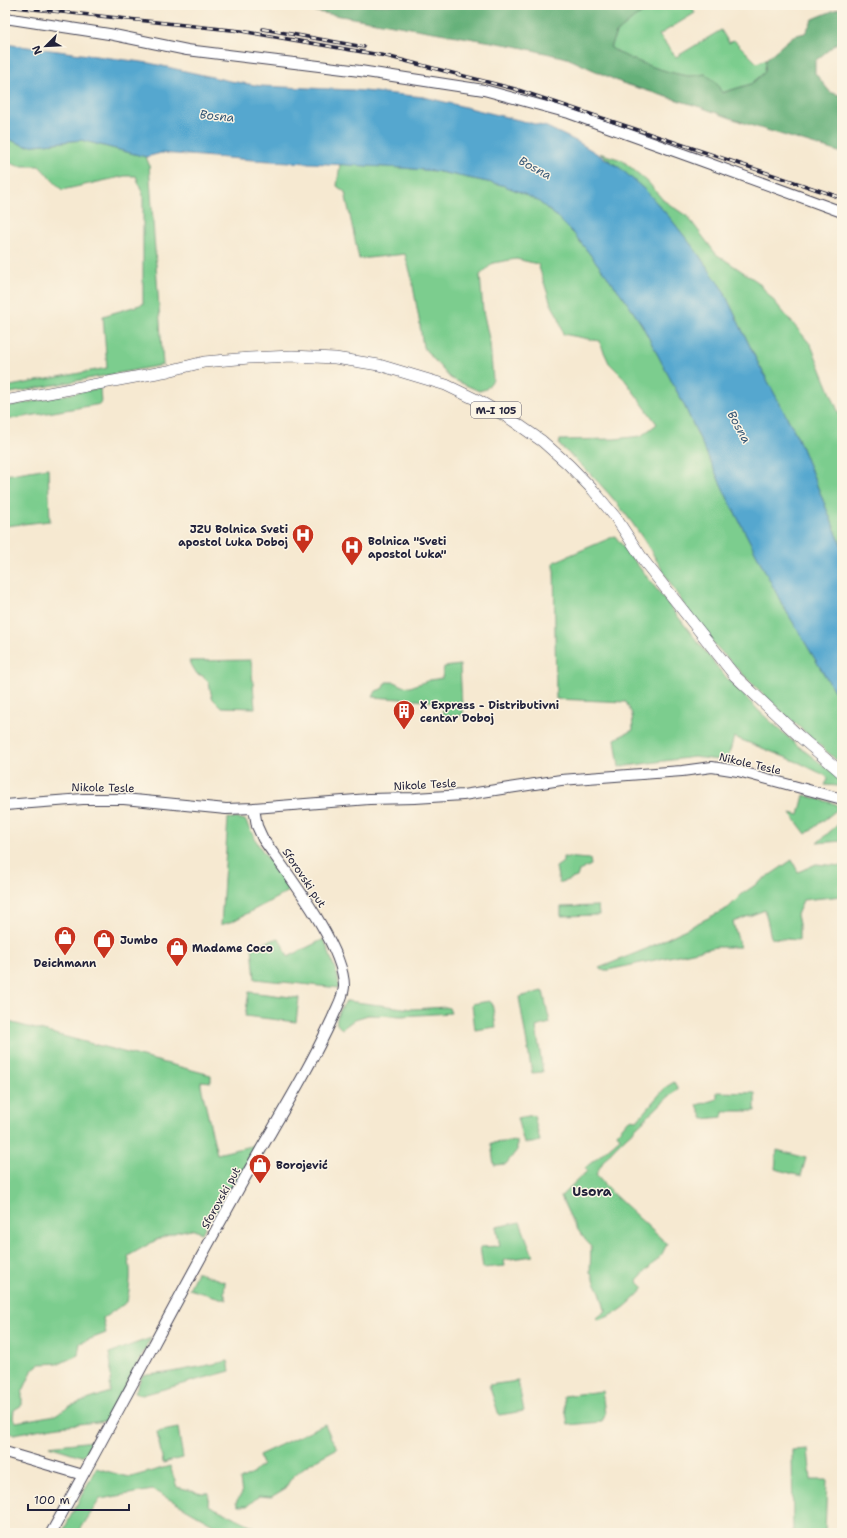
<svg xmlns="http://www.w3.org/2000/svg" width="847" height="1538" font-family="'Shantell Sans',sans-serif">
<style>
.green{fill:#7ccd8e;stroke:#4f7864}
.forest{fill:#65b079;stroke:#44695a}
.water{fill:#54a7cf;stroke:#3b6485}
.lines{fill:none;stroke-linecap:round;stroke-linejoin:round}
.secondary-casing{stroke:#424052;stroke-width:12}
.primary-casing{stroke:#424052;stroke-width:12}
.secondary{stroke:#fff;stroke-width:10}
.primary{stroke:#fff;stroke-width:11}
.rail-casing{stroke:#22223b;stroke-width:3.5}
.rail{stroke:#fcf5e5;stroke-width:2;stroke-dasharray:6;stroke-linecap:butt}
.labels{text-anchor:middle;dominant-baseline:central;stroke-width:3;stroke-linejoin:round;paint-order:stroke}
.shield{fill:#fcf5e5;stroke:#63616e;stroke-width:1}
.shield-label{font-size:10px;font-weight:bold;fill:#22223b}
.poi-label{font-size:11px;font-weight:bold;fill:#22223b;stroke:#fcf5e5;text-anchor:start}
.street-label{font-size:11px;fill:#22223b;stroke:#fcf5e5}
.water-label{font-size:12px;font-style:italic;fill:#365776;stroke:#fcf5e5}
.quarter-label{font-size:13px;font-weight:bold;fill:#22223b;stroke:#fcf5e5}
</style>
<rect width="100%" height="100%" fill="#fcf5e5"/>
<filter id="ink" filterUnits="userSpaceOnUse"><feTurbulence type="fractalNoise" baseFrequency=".025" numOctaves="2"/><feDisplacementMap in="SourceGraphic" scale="8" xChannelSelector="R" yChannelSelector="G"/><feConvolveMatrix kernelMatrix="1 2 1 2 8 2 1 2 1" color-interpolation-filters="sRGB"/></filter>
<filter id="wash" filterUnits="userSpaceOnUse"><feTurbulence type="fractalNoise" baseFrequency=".012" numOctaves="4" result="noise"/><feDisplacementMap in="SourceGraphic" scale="16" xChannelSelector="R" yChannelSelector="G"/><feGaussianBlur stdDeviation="0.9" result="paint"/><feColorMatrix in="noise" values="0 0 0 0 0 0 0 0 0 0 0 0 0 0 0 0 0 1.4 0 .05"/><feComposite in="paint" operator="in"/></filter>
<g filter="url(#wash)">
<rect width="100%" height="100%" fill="#f6e9d1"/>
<path class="green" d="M656,5H685L692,6L695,13L659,35L676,57L721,30L729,43L734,40L757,63L766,59L765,72L751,84L721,93L716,82L705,74C700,75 694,76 689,76C670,74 625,59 610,47L616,33L634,18Z
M5,138L26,146L81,140L146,157L149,164L163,365L5,394V387L107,368L103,316L143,304V195L136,176H125L62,190L39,166H18L5,161Z
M599,153L622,160L648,182L663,200L688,217L716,254L758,282L811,345L842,421V547L797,436L756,359L723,290L696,251L670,218L646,191L620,168Z
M340,164L403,168L435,171L502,185L520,192L538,201L555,215L575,235L624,298L642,325L684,405L726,495L782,604L842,704V765C793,721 741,678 699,626C674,594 657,557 633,524C612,495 587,469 559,445L560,440L615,439L641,436L657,424L622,376L609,363L599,341L563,334L559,318L551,304L538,264L516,259L493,263L480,275L483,311L490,343L493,380L486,389L479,391L450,378L423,347L419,319L411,275L405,254L359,259L345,192L337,186Z
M100,388L101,404L5,420V407Z
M48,468L50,521L5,526V475Z
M615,536L722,673L760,712L798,746L835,774L839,782L838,786L825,785L828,779L826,776L800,763L734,737L727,761L694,757L619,767L615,739L633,730L632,714L626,702L556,699L554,562Z
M251,660L255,708L221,707L212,698L209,683L203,676L197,674L189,661Z
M460,665L462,708L464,715L443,716L442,702L373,697L376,691L384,688L386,682H395L403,686L410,687L430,680L442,678L444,667Z
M804,795L836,804L838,809L806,834L790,813L799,815Z
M228,818L241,819L245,820L259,846L291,890L233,921L221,925Z
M842,821V841L817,843Z
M563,857L590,859L591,865L579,871L577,877L559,883L556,867L563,862Z
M792,860L798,872L816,864L842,866V896L803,900L797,915L799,924V940L771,938L765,910L733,922L740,947H716L608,970H601L599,968L646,949L728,908L742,894Z
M598,906L599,915L561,916V907Z
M279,938L288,957L324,939L338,977L339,988L255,979L252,947Z
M543,991L550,1023L536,1027L543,1072L532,1073L519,997Z
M249,992L299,998L296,1022L245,1016Z
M347,1001L412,1009L446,1007L449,1008L451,1013L402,1016L368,1015L355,1019L342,1029C340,1027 338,1026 337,1024C334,1020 343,1003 347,1001Z
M489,1001L492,1003L496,1027L475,1030L472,1004Z
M5,1021L211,1075V1082L201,1081V1086L217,1154L259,1144L219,1211L209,1220L202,1233L191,1229L177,1232L158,1239L128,1256C132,1272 130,1286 127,1302L103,1318L106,1333L80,1343L78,1355L61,1363L39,1364L33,1369L22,1393V1405L14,1410L13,1418L16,1422L55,1415L70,1406L110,1392L111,1365L109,1353L151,1338L107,1421L59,1426L14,1434L5,1432Z
M674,1082L678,1089C664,1100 652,1113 639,1125C624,1139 604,1155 596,1175L612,1193L667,1244L662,1254L637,1281L644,1288C629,1304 620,1314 598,1320L597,1318L607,1310H605L600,1292L590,1272L591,1246C577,1232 568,1214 561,1196L587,1171L585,1168L620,1138L617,1133L629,1119L637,1120L666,1087Z
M717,1092L755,1093V1111H723V1117L703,1119L697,1105L717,1099Z
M534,1115L540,1141L533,1143H524L517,1118Z
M517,1141V1150L506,1164L494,1165L491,1143Z
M777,1150L806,1158L801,1176L775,1169Z
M520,1222L533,1256L504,1260L505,1266L483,1268L480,1247L500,1246L496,1227Z
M197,1272L225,1282L224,1293L227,1300L189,1289Z
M228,1361L230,1371L142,1395L135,1392L142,1376C150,1374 162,1374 171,1372C190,1369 209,1365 228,1361Z
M518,1381L524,1411L499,1415L489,1385Z
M602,1391L605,1414L602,1422L568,1425L563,1396Z
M325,1424L331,1438L338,1448C323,1456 291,1471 286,1488L271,1497L259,1496L247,1506H238L236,1502L242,1493L240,1480L252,1474L262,1465L259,1455Z
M178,1428L183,1458L163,1463L157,1432Z
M93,1441L86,1453L81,1456L49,1446Z
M808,1449L811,1480H827L825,1533H793L792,1450Z
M170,1466L177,1487L202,1493H209L208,1505L261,1530L273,1529L283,1533H229L153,1490L100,1499L78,1533H62L96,1468L124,1476L131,1477Z"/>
<path class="forest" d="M277,5H656L634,18L616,33L610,47C625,59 670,74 689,76C694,76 700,75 705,74L716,82L722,93L751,84L765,72L766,59L793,36L805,33L813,19L842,7V39L815,61V73L830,92L842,96V153L750,125L700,107L622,83L567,58L515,46Z"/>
<path class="water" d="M5,44L149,63L230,81L261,86L353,90L424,97L547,127L578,142L620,168L646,191L670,218L696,251L723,290L756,359L797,436L842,547V704L782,604L726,495L684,405L642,325L624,298L575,235L555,215L538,201L520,192L502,185L435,171L403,168L253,160L188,155L161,153L146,157L81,140L26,146L5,138Z"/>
</g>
<g filter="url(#ink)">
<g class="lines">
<g class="secondary-casing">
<path id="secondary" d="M5,18L109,34L187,50L360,71L484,90L569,113L694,158L842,212
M5,805L83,799H124L226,809L254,808L369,799L415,798L463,795L561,780L682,771L712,767L738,771L842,799
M5,1452L83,1475
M51,1533C122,1406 189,1276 261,1149C286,1106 312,1063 333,1017C337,1007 343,998 344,987C345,947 286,872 263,839L257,826L254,808"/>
</g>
<g class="primary-casing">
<path id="primary" d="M5,401L168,371L204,362L249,358L292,356L335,358L379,365L446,385L479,401L509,418L542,441L569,465L593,490L616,518L644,561L735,676L799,736L842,773"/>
</g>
<use href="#secondary" class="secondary"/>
<use href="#primary" class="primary"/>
<g class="rail-casing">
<path id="rail" d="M5,6L241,31L386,56L515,89L842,198
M263,29L364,47"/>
</g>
<use href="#rail" class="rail"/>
</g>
</g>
<defs>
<g id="hospital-pin" transform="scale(1.15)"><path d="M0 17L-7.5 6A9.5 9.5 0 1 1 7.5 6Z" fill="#c8321e" stroke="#fcf5e5"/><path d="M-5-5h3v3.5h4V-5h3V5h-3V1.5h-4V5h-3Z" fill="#fff"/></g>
<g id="building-pin" transform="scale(1.15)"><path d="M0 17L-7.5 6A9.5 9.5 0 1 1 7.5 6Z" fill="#c8321e" stroke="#fcf5e5"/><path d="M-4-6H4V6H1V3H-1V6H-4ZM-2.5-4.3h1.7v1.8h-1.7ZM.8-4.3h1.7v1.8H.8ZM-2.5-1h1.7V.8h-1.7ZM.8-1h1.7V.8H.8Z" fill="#fff"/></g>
<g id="shop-pin" transform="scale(1.15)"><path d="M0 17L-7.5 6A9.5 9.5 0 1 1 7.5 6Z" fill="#c8321e" stroke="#fcf5e5"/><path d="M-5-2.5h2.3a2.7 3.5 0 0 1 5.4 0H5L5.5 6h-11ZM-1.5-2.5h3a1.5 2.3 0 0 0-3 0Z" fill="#fff"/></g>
</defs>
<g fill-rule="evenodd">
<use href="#hospital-pin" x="303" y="535"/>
<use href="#hospital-pin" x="352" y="547"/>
<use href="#building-pin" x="404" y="711"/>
<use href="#shop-pin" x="65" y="937"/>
<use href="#shop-pin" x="104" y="940"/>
<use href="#shop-pin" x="177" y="948"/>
<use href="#shop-pin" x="260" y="1165"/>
</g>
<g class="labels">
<rect class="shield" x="471" y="402" width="50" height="16" rx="3"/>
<g class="shield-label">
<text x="496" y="410">M-I 105</text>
</g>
<g class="poi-label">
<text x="288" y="529" text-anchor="end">JZU Bolnica Sveti<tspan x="288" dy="13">apostol Luka Doboj</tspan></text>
<text x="368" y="541">Bolnica "Sveti<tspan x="368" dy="13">apostol Luka"</tspan></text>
<text x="420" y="705">X Express - Distributivni<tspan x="420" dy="13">centar Doboj</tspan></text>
<text x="120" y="940">Jumbo</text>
<text x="192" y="948">Madame Coco</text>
<text x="65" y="963" text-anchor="middle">Deichmann</text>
<text x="276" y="1165">Borojević</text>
</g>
<g class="street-label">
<text transform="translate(750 764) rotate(13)">Nikole Tesle</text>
<text transform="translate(425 785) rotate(-3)">Nikole Tesle</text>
<text transform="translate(103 788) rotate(1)">Nikole Tesle</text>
<text transform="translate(304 878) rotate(56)">Sforovski put</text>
<text transform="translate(221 1198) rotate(-61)">Sforovski put</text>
</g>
<g class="water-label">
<text transform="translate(217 116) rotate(6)">Bosna</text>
<text transform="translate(535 168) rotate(28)">Bosna</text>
<text transform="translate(739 427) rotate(61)">Bosna</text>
</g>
<g class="quarter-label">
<text x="592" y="1191">Usora</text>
</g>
</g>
<rect width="847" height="1538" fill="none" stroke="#fcf5e5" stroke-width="20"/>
<g transform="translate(46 46) rotate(246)" stroke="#fcf5e5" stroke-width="3" paint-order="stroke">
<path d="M0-3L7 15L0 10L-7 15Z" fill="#22223b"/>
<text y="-6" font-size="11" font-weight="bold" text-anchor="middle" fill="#22223b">N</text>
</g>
<path d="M28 1504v6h101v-6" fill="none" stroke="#22223b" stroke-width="2"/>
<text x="34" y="1504" font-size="12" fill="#22223b" stroke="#fcf5e5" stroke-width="3" paint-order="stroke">100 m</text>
</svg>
